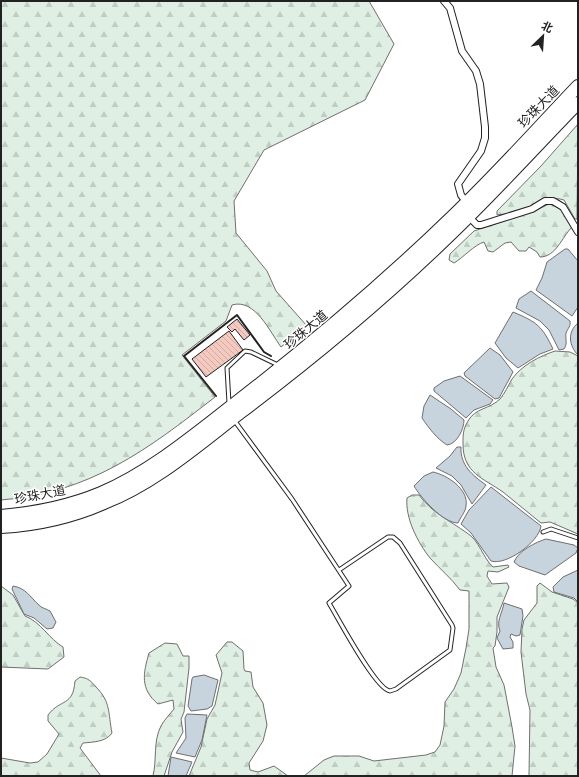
<svg xmlns="http://www.w3.org/2000/svg" width="579" height="777" font-family="'Sofia Sans Condensed','Noto Sans SC',sans-serif">
<style>
.forest{fill:url(#forest-firs);stroke:#6f6f6f}
.water{fill:#c7d3dd;stroke:#6f6f6f}
.building{fill:url(#building-back-hatch);stroke:#222}
.lines{fill:none;stroke-linecap:round;stroke-linejoin:round}
.lane-casing{stroke:#222;stroke-width:5}
.street-casing{stroke:#222;stroke-width:8}
.highway-casing{stroke:#222;stroke-width:14}
.lane{stroke:#fff;stroke-width:3}
.street{stroke:#fff;stroke-width:6}
.highway{stroke:#fff;stroke-width:12}
.wall{stroke:#222;stroke-width:2}
.labels{text-anchor:middle;dominant-baseline:central;stroke-width:3;stroke-linejoin:round;paint-order:stroke}
.street-label{font-size:13px;fill:#222;stroke:#fff}
</style>
<defs>
<pattern id="forest-firs" width="22" height="20" patternUnits="userSpaceOnUse"><rect width="22" height="20" fill="#e0efe3"/><path d="M5 1l3.5 6h-7zM16 11l3.5 6h-7z" fill="#c0cdc2"/></pattern>
<pattern id="building-back-hatch" width="6" height="6" patternUnits="userSpaceOnUse"><rect width="6" height="6" fill="#f3c9c0"/><path d="M-1 5l2 2M0 0l6 6M5-1l2 2" fill="none" stroke="#d0aca5"/></pattern>
</defs>
<rect width="100%" height="100%" fill="#fff"/>
<path class="forest" d="M1,1H369L394,44L365,100L264,150L234,201L236,233L267,271L276,291L307,326L281,347C270,332 255,298 232,305L226,321L182,355L215,397C147,450 90,493 1,500Z
M578,124L577,219H575L564,200C542,194 541,204 522,210C514,212 506,214 497,215V211L541,166Z
M549,204L561,208L572,227C562,237 556,257 540,257L537,252L529,247L526,251H519L511,242L505,243L493,252L488,251L484,242C474,245 464,257 454,263L449,260L450,254L474,231L532,212Z
M555,351L570,352L578,356V534L550,522L541,523C528,513 516,502 503,492C483,478 463,473 463,444C463,435 463,429 468,421C475,408 490,409 500,399C505,393 508,386 512,379C522,365 540,356 555,351Z
M412,495H419C432,513 449,520 467,533C479,540 483,558 493,567L508,565L509,567L498,572L488,571L487,576L492,584L507,583L509,587L497,617V632L495,646L493,648L496,667L504,685L512,727L515,746L512,776H304L324,760L334,756H359L374,761L426,755L435,752L440,745L444,726L445,702L454,689L461,673L466,648L469,629V591L460,590C451,578 440,569 430,558C418,543 405,518 407,498Z
M540,583L552,592L573,599L578,603V776H529L530,710L526,694L521,652L522,629L524,620L537,603V586Z
M1,586L13,595L25,616C41,622 49,639 63,647L64,657L48,669L1,667Z
M227,642H232L243,651L244,669L245,671L251,672L253,687L263,703L267,725L263,741L249,763L250,770L258,772L274,766L288,776H189L201,747L207,719L215,705L222,673L216,655Z
M165,643L177,644L183,656H189V668L184,712L181,719L183,732L172,752L164,776H153C157,760 153,741 161,726C164,720 170,714 174,709L173,700L158,704C140,689 143,674 149,653Z
M80,677C88,678 91,681 96,687C111,702 108,713 112,733C106,742 93,742 83,743L80,748L101,776H1V758L30,763L38,762L47,754L59,734L48,721V715C61,698 73,707 75,681Z"/>
<path class="water" d="M565,249H568L578,261V307L572,316L536,290L542,278L547,262Z
M531,291L570,321C571,326 568,328 566,333C565,339 568,343 564,349L559,350L549,330L540,321L516,308L519,299Z
M513,312C537,322 542,326 553,349L540,354L518,368L506,358L495,343Z
M578,323V355C569,346 567,332 578,323Z
M490,348L500,355L513,372L499,398L495,399L465,376L464,373Z
M460,376L493,400L490,404L474,410L466,418L434,391V388L444,381Z
M430,395L451,409L464,420C464,429 457,444 447,445C436,438 429,428 422,418L424,406Z
M457,447H461C460,465 472,475 486,485L472,504L461,485L452,476L436,468L450,456Z
M433,472C447,475 469,489 466,506C466,511 460,518 458,523C443,523 421,498 414,486L424,476Z
M491,487L541,526C539,542 506,566 491,561L471,533L461,524L469,510Z
M546,539L574,545L578,548L576,553L545,575L519,566L514,562C518,551 536,542 546,539Z
M578,570V602L574,598L554,592L553,587L563,577Z
M13,586C26,588 30,597 39,605C41,608 47,609 50,611L56,622L53,628L47,629L34,618L24,614L12,589Z
M504,603L522,609L523,616L520,635L516,636L511,634L510,637L513,642V648L503,649L497,638L500,631C496,621 502,614 504,603Z
M204,675L218,680L212,706L207,709L191,711L188,706L192,679L193,677Z
M187,714L207,715L202,740L195,757L176,753L186,738L185,718Z
M171,757L192,762L186,776H168Z"/>
<path class="building" d="M237,319L250,335L244,340L235,329L232,332L227,327Z
M229,331L243,350L206,377L192,359Z"/>
<g class="lines">
<g class="lane-casing">
<path id="lane" d="M229,403L227,368L245,351L251,352L278,365
M234,420L292,499L349,586L329,603C338,618 376,690 390,691L396,689L450,650L453,628L452,625L400,543L393,537H388L339,570
M543,532L551,529L578,538"/>
</g>
<g class="street-casing">
<path id="street" d="M444,1L450,8L462,51L476,71L480,84L485,127V138L481,151L458,184L461,195L467,203
M468,216L477,225H481L532,209L545,201H553L563,207L578,232"/>
</g>
<g class="highway-casing">
<path id="highway" d="M1,516C35,513 70,506 101,493C152,471 195,434 238,401C313,343 385,282 453,216C496,175 536,130 578,86
M1,527C36,525 72,517 104,503C155,483 198,445 241,412C318,354 392,292 461,224C501,185 539,143 578,103"/>
</g>
<use href="#lane" class="lane"/>
<use href="#street" class="street"/>
<use href="#highway" class="highway"/>
<path class="wall" d="M216,396L184,356L237,315L264,352L271,356"/>
</g>
<g class="labels">
<g class="street-label">
<text transform="translate(539 107) rotate(-46)">珍珠大道</text>
<text transform="translate(306 330) rotate(-40)">珍珠大道</text>
<text transform="translate(40 495) rotate(-11)">珍珠大道</text>
</g>
</g>
<rect width="579" height="777" fill="none" stroke="#222222" stroke-width="4"/>
<g transform="translate(543 36) rotate(25)" stroke="#ffffff" stroke-width="3" paint-order="stroke">
<path d="M0-3L7 15L0 10L-7 15Z" fill="#222222"/>
<text y="-6" font-size="11" font-weight="bold" text-anchor="middle" fill="#222222">北</text>
</g>
</svg>
